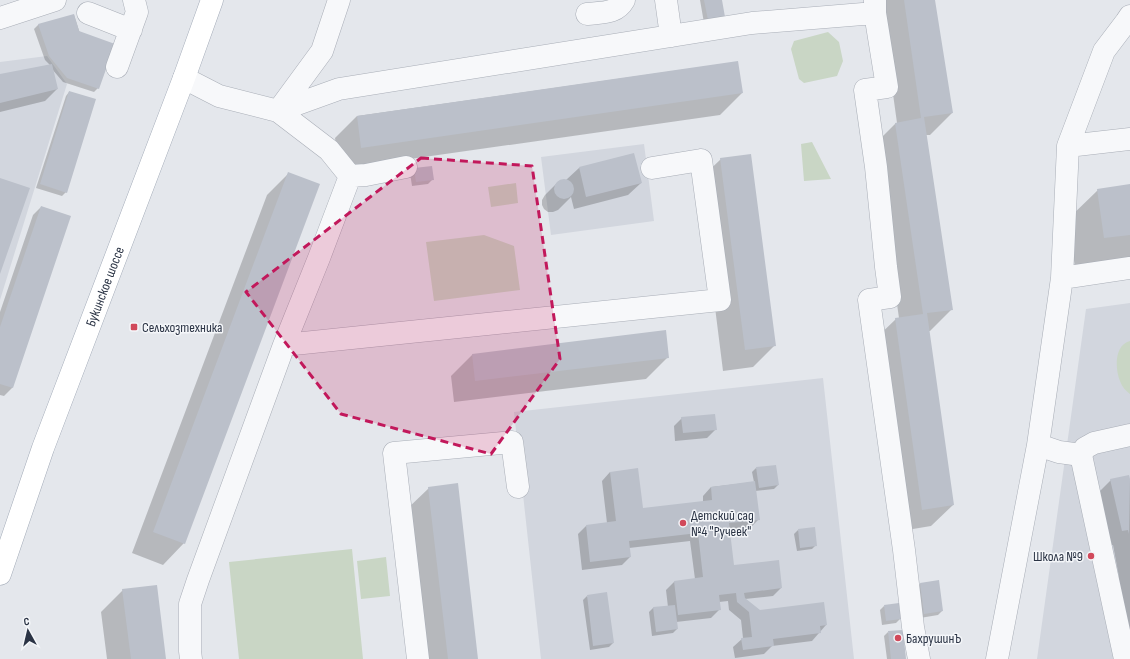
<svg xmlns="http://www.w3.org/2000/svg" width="1130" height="659" font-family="'Sofia Sans Condensed',sans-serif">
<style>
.built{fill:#d2d6de}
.green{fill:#c9d6c5}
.shadow{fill:#0003}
.building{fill:#bbc0ca}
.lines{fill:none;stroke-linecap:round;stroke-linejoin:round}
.minor-casing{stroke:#a9aeb7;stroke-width:23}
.major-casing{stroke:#a3abb8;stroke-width:23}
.minor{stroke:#f7f8fa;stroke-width:22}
.major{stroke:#fff;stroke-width:22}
.marked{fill:#c2185b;fill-opacity:0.2;stroke:#c2185b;stroke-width:3;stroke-dasharray:8 5;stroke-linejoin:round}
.poi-dot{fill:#d1495b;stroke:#f4f6f9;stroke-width:1.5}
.labels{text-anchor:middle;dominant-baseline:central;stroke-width:3;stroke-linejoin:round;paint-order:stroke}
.street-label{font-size:14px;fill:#2b3445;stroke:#f4f6f9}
.poi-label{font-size:14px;fill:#2b3445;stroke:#f4f6f9;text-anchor:start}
</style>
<rect width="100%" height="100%" fill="#e4e7ec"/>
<path class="built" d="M47,56L67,84L0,300V62Z
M644,144L654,221L551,235L541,157Z
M1130,303V659H1037L1086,309Z
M823,378L854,659H541L514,412Z"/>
<path class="green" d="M828,32L839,42L843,61L837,76L804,83L799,79L791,49L794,41Z
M812,142L831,179L804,181L801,144Z
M516,183L518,203L491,207L488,187Z
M484,235L514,246L520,290L434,301L426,242Z
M1130,341V394C1126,391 1122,387 1120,381C1115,369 1114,345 1130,341Z
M352,549L363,659H239L229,562Z
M386,557L390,596L361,599L357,561Z"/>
<path class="shadow" d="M700,0H721L724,17L704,23Z
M880,0H934L952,113L930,135H926L952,309L930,331H928L953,505L931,526L901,531L874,340L896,319L899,318L874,145L896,123H897Z
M74,15L98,88L94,92L63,82L52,69L57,89L45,101L0,112V75L50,65L45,60L34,29L38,25Z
M737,62L742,93L720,115L340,169L335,138L357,116Z
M69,92L66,192L62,196L36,188L66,96Z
M633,154L641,183L628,195L574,209L571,197L558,210L553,212H548L544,209L542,205V200L545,195L558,182L562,180H566L579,168Z
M721,159L775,345L753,367L723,371L699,180Z
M414,169L432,180L428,184L412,186L410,173Z
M289,173L184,543L163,565L132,553L267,195Z
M1130,185V260L1075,267L1068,219L1098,190Z
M41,207L12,388L4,396L0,395V312L33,215Z
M472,355L668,357L646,379L454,402L451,376Z
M682,418L716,429L707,438L675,441L674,426Z
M756,468L778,485L774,489L755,491L759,519L750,528L729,530L733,566L781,588L773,596L745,599L760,611L826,625L812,641L772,646L764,654L735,658L733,647L743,638L741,620L729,610L728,601L719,602V610L711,618L676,622L677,629L673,633L652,636L649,612L653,608L668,607L666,590L674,582L695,579L690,541L629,548L630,557L622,565L582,570L578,534L586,526L607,523L602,481L610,472L642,509L703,502V496L711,487L754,482L752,472Z
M1128,476L1130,483V632L1113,584L1119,577L1113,545L1106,547L1095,496L1111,480Z
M429,488L477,659H424L407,509Z
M798,530L816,545L812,549L797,551L794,534Z
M938,582L942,611L938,615L920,618L916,588L920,584Z
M123,590L165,659H107L101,612Z
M587,596L613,643L609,647L590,650L583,600Z
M884,606L900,619L896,623L882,625L880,610Z
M888,632L905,659H887L884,636Z"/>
<path class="building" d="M704,0H722L725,17L708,20Z
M904,0H935L953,113L924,117L953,310L927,313L954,505L922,510L895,318L923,314L895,123L921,118Z
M74,14L79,31L115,44L99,89L67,78L49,56L38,24Z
M738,61L743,93L361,148L357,116Z
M52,64L58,89L0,103V74Z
M69,91L96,99L67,193L40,184Z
M634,153L642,183L586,197L579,167Z
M751,154L776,346L745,350L720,158Z
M432,166L434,180L416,182L414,168Z
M288,172L320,184L185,544L153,532Z
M0,178L30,188L0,274Z
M554 189a10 10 0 1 1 20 0a10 10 0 1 1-20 0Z
M1130,184V235L1104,238L1097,189Z
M41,206L71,216L13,388L0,384V327Z
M666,330L669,358L475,381L472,354Z
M715,414L717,430L683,433L681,417Z
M776,465L779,485L759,488L756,467Z
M638,468L643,508L712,500L711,487L755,481L760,520L729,523L734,565L779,560L782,588L744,593L745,598L760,610L824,602L827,625L820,626L821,633L773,639L774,646L743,650L741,638L752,637L749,612L737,602L736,593L719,595L721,610L678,615L674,581L703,577L698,533L629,541L631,557L590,562L586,525L616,521L610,472Z
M1129,475L1130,479L1129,534L1128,530L1122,531L1110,479Z
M458,483L478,659H448L428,487Z
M815,527L817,546L800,548L798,529Z
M939,580L943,611L924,614L920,583Z
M157,585L166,659H131L122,589Z
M607,592L614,643L593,646L587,595Z
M899,603L901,619L886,621L884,605Z
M675,605L678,629L656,632L653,607Z
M903,630L906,659H891L888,631Z"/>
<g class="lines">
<g class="minor-casing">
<path id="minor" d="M666,0L671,36
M875,0V13L887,87L865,90L876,167L886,267L890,297L869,300L904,550L913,627L919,659
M88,13L131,30
M587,14C603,12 616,14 624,0
M0,18L55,0
M117,67L137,12L134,0
M184,78L219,96L278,111L329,150L350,176L319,258L284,345L198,580L190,604V651L191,659
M278,111L339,89L752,23L875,13
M278,111L322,51L339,0
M1068,146L1104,51L1126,22L1130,16
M350,176L366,175L406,167
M1062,278L1130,268
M284,345L720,300L701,160L652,168
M1038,445L1059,452L1081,455
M418,659L394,453L512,442L518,487
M997,659L1038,445L1062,278L1068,146L1130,139
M1125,659L1081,455L1085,448L1094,443L1130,435"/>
</g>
<g class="major-casing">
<g id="major">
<path id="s1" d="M0,574L43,448L184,78L212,0"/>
</g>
</g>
<use href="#minor" class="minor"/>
<use href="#major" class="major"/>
</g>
<path class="marked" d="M421,158L532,166L560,359L491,454L341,414L246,292Z"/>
<g class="poi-dot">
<rect x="130" y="323" width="8" height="8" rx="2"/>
<circle cx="683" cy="523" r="4"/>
<circle cx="1091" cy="556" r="4"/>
<circle cx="898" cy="638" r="4"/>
</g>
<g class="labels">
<g class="street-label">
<text stroke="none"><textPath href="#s1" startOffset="306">Букинское шоссе</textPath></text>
</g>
<g class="poi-label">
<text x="142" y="327">Сельхозтехника</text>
<text x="691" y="515">Детский сад<tspan x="691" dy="16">№4 "Ручеек"</tspan></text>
<text x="1083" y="556" text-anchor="end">Школа №9</text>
<text x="906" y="638">БахрушинЪ</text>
</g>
</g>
<g transform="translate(28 631) rotate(352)" stroke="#f4f6f9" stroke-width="3" paint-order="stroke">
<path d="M0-3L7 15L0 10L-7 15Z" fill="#2b3445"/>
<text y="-6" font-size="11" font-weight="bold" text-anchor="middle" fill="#2b3445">С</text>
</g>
</svg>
